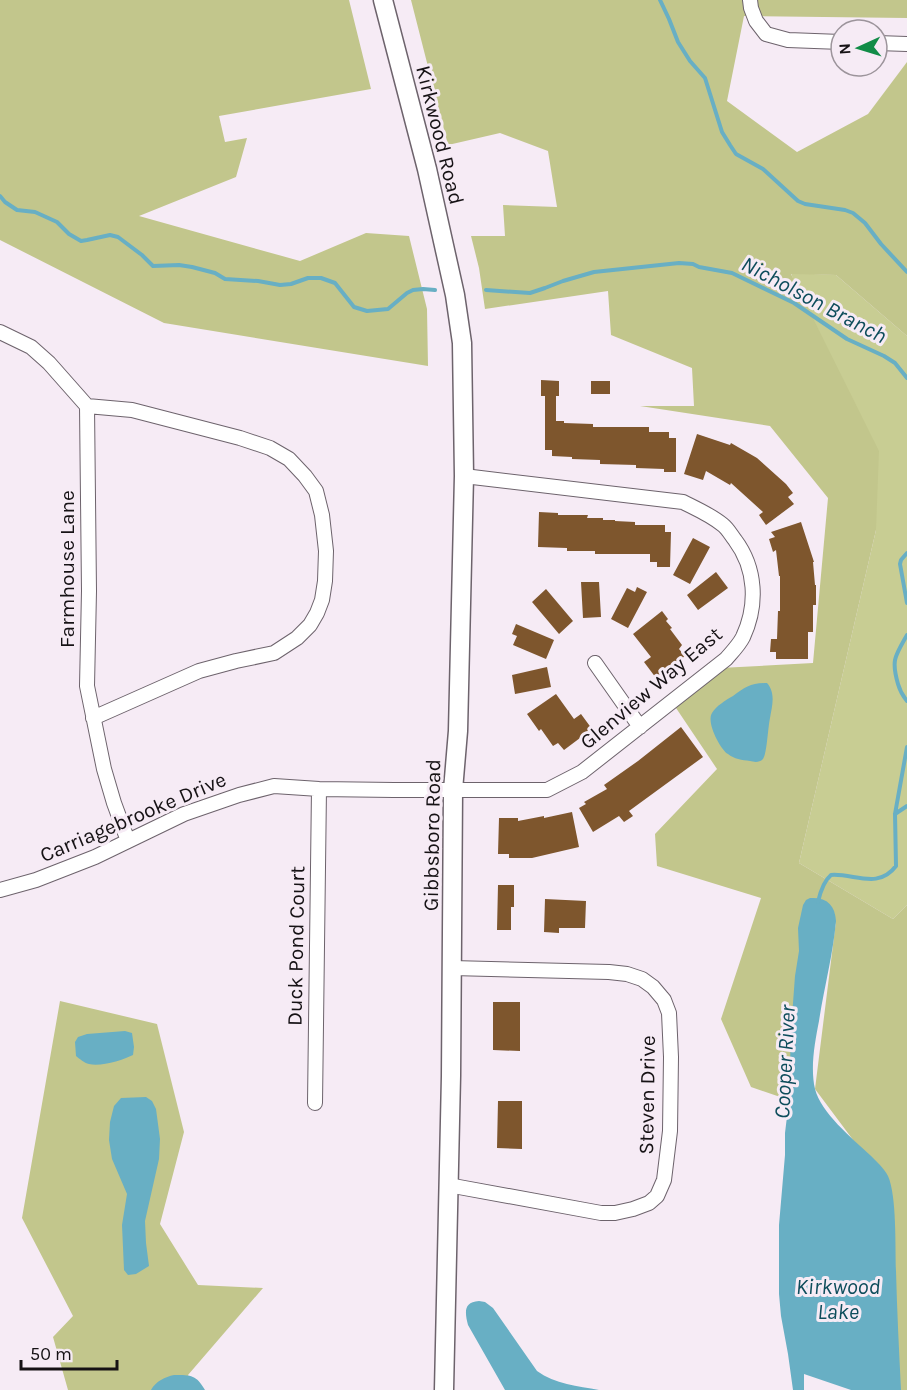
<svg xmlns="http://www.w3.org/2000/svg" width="907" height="1390" font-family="Karla,sans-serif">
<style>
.green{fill:#c8cd93}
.forest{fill:#c2c68c}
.water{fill:#68afc4}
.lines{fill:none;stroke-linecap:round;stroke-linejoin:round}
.stream{stroke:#68afc4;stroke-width:4}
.building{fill:#7e562d}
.street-casing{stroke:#6d636c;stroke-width:16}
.secondary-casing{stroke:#6d636c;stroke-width:21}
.street{stroke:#fff;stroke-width:14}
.secondary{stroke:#fff;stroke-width:18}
.labels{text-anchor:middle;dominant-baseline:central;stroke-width:6;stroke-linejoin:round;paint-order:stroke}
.street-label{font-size:21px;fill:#161215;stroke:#f6ebf5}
.water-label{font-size:22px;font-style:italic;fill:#0e4d5c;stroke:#f6ebf5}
</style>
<rect width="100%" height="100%" fill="#f6ebf5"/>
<path class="green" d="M791,273L836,275L907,336V905L893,919L799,863L876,530Z"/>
<path class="forest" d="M0,0H349L371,89L219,116L225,142L247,138L236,177L139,216L300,261L366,233L409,236L427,309L428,366L164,323L0,240Z
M411,0H907V18L744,16L727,101L797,152L868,114L907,62V336L836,275L791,274L879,451L876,530L799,863L893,919L907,905V1390H895L892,1192L815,1089L836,921L789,1100L751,1087L721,1019L761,898L657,866L655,834L717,769L674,705L720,668L813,663L828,498L770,426L640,406H694L692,368L611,335L608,291L485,309L479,268L471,236H505L503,205L557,207L548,151L500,133L448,145Z
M60,1001L157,1024L184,1132L160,1224L198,1285L263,1288L188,1375L196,1390H68L53,1337L73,1316L22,1218Z"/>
<path class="water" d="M767,683C776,693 772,706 770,718C768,727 767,754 763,759C759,763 754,762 750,761C742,760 734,759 728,754C720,749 706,722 712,713C716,706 726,700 733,696C745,687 751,683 767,683Z
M810,898C827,897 835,905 836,921C833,955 824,988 819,1021C815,1042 810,1067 815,1089C821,1113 852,1138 870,1155C876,1161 884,1168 888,1176C897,1196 895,1248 896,1271C897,1311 899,1350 901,1390H851L804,1374V1390H793L788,1354L781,1316L779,1294V1225L785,1155V1133L789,1100L791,1030L795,976L799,951L798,928L803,905L806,900Z
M125,1031L132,1033L134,1047L133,1055C123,1060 101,1067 89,1064C84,1063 80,1059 76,1056L75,1042L78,1037L87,1034Z
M146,1097L152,1101L156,1109L160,1139L159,1159L145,1221L146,1243L149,1266L136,1274L128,1275L124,1270L122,1225L127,1194L112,1159L109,1140L110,1122L114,1106L121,1098Z
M479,1301L485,1302L493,1308L537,1371C555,1384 578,1386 599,1390H505L468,1325C465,1313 463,1302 479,1301Z
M174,1375C192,1375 196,1375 205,1390H151C156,1381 165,1377 174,1375Z"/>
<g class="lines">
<path class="stream" d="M660,0L669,19L678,42L690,61L705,78L722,132L730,145L736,154L763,169L798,201L805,204L845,210L853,213L865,223L881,244L907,272
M0,196L5,202L17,210L35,212L57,222L69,234L81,241L87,240L110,235L118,237L142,255L153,266L179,265L192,267L215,273L225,279L258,281L280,285L291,284L308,278H321L335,283L354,307L367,311L388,309L407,293L413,290L423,289L435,290
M486,290L530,293L545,288L563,281L594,272L679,263L693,264L699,267L732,273L794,303L847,339L884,356L895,363L907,378
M907,553L901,560L900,564L907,603
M907,635C895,656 891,660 898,684C900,691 902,695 907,701
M895,814L907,806
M818,902C820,893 824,881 831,875C854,873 878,890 896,866L895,814L907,747"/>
</g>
<path class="building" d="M541,380L559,381V396H556V421H564V423L593,424V427H649V432H669V438H676V472H664V469L636,468V465L600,464V460L572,459V457L552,456V450H545V396H541Z
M591,381H610V394H591Z
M697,434L730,445L731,443L757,458L786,484L793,493L788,497L794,504L766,525L759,515L763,512L731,483L730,485L706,471L703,480L684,474Z
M539,512L558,513V515H588L587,518H603V520H615V521L635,522V525H665V532H671L670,567H657V562H650V554H595V551H567V548L538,547Z
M801,522L814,562H813L815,585H816V605H813V632H808V659H776V652H770L771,639H777L778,611H780V576H779L776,550L773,552L769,539L775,537L771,532Z
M693,538L710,547L690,584L673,575Z
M716,572L728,588L698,610L687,595Z
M581,582H599L601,617L583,618Z
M637,587L647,592L628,628L611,619L627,588L635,592Z
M546,589L573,621L559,634L532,602Z
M662,611L668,619L666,621L672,628L670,629L682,645L679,649L685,656L656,678L644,662L651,657L633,634Z
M516,624L554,640L546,659L513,645L517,636L512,634Z
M547,667L551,687L515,694L512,675Z
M556,694L574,719L581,714L592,729L564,750L558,743L553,746L541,729L539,731L527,714Z
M681,727L703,757L629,811L633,816L624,822L619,816L593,832L579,808L586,804L584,802L607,789L604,785L638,761Z
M572,812L579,847L532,858H509V854H498L499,818H518V821L544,816V818Z
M498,885H514V907H511V930H497Z
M545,899L586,901L585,928H559V933L544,932Z
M493,1002H520V1051L493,1050Z
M498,1101H522V1149L497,1148Z"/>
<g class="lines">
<g class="street-casing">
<path id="street" d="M750,0L751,8L756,21L766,34L788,40L841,42
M877,43L907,44
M0,332L31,347L49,363L87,406L89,591L87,686L104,769L114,803L128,841
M87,406L132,410L240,438L270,448L289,459L305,476L316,491L322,515L326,551L325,581L322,600L317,613L310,625L297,638L274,653L236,661L199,671L93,718
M595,663L640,727
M0,890L36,880L95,857L184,814L239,795L274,786L319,789L394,790H547L582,772L726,659C732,652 739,645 743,637C758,605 756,568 735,540C731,535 728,529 723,525C711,515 697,509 683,502L464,476
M315,1103L319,789
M448,1185L601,1213H615L633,1209L649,1203L657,1196L664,1180L670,1131L671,1057L669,1013L664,1000L653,987L642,979L627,974L609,972L452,968"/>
</g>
<g class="secondary-casing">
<path id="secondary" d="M383,0L427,169L455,295L462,343L464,476L458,731L453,790L451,1076L444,1390"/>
</g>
<use href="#street" class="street"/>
<use href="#secondary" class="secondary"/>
</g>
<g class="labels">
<g class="street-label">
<text transform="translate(440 135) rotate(76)">Kirkwood Road</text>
<text transform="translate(67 569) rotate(-90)">Farmhouse Lane</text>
<text transform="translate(651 688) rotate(-40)">Glenview Way East</text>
<text transform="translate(133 817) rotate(-23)">Carriagebrooke Drive</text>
<text transform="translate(432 835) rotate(-89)">Gibbsboro Road</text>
<text transform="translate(296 946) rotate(-89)">Duck Pond Court</text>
<text transform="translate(647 1095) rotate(-89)">Steven Drive</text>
</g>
<g class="water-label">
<text transform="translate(814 300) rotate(28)">Nicholson Branch</text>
<text transform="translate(785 1062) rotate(-87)">Cooper River</text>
<text x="838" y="1287">Kirkwood<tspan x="838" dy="25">Lake</tspan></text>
</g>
</g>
<g transform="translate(859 48) rotate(266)"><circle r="28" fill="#f6ebf5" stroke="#9c949b" stroke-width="1.5"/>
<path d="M0-4.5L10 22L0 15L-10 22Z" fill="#118c47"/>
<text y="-9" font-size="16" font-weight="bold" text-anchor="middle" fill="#161215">N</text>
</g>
<path d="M21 1360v9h96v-9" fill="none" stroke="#161215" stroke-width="3"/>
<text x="30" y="1360" font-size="18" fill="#161215" stroke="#f6ebf5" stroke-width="4.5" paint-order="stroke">50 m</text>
</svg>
